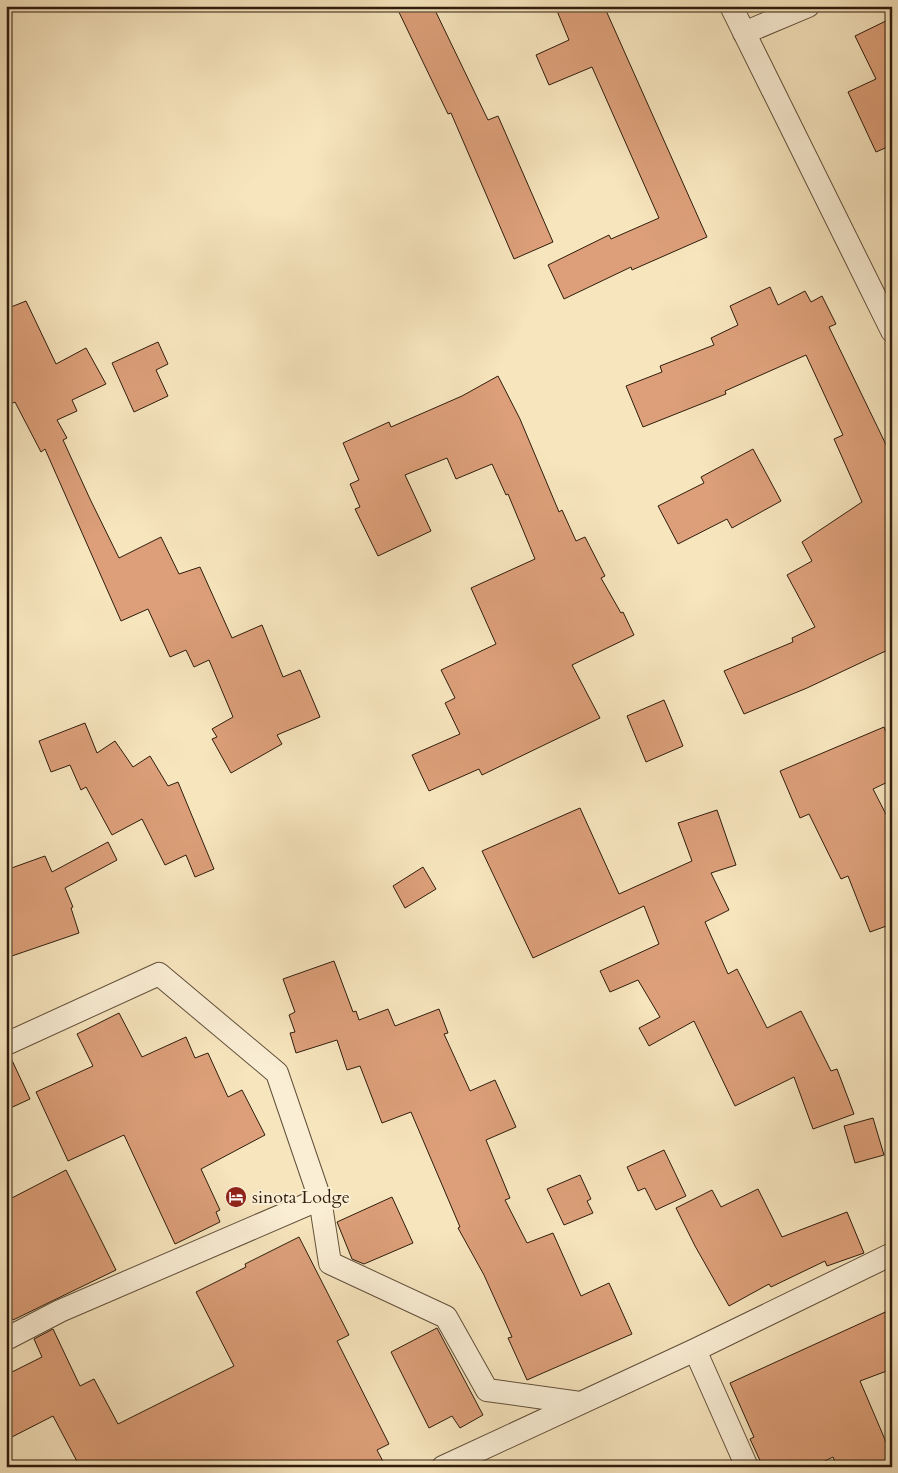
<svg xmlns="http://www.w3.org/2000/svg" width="898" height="1473" font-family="Cardo,serif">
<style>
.building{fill:#dc9f79;stroke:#2f1d0d}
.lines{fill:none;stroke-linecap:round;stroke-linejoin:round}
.minor-casing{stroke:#614f39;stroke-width:24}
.minor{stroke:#faeed5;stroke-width:22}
.labels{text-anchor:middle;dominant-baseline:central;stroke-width:4;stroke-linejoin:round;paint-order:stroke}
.poi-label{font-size:18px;fill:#2f1d0d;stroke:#faeed5;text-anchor:start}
</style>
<rect width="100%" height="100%" fill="#f7e5be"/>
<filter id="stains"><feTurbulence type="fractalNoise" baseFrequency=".004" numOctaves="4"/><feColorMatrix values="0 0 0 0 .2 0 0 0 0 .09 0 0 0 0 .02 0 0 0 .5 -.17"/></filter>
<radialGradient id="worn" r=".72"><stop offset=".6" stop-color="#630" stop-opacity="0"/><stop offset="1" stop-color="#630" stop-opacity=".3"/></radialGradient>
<path class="building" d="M396,6H433L488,120L498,116L553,242L514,259L451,113L448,114Z
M555,6H604L707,237L632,270L631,267L564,299L548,265L609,235L611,239L659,218L592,67L549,85L536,55L569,40Z
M892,18V145L876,152L848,92L876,79L855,36Z
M770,287L778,305L805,291L811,302L822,296L836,324L829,327L892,457V648L807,688L744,714L724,671L793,642L792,638L815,627L787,575L812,561L802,542L862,502L834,439L843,435L806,355L725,391L726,394L643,427L626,386L662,372L660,366L714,345L711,338L738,325L730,306Z
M26,301L56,364L86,348L106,384L72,400L77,411L57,420L67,438L63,440L90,499L119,558L161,537L179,574L200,567L232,638L262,625L283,677L300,670L320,717L277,735L282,744L231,773L212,739L217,737L212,729L233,717L209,660L194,667L186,650L170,657L148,609L121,621L45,449L41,452L15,402L6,406V309Z
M158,342L168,364L156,370L168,396L134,412L112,363Z
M498,376L520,419L559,512L562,510L576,541L585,537L605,576L601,578L621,613L623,612L634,635L572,665L600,718L482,775L479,769L429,791L412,755L460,734L445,703L455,698L441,670L496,644L471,588L535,559L508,494L506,495L492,464L456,479L447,458L405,475L431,531L378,556L355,509L360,507L350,484L359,480L343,443L389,422L391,427L462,396Z
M753,449L781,501L732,528L727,519L678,544L658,506L704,483L701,477Z
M664,700L683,746L646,762L627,716Z
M85,723L97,753L115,741L133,767L150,756L168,786L178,782L214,869L195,877L186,855L165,865L142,819L112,835L86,787L81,790L70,765L51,772L39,741Z
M884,727L892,745V780L873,789L892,826V924L870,932L848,876L841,879L809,814L800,818L780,771Z
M580,808L619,894L692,861L678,823L717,810L736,865L711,873L729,910L705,922L728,974L737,969L767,1028L801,1011L831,1071L837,1069L854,1114L813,1129L794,1077L735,1106L694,1021L649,1046L639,1028L660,1017L638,980L610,992L600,971L659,944L644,906L533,958L482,851Z
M108,842L117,860L65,888L73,907L71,908L79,933L6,958V870L45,856L52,872Z
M423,867L436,889L405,908L393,886Z
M334,961L353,1012L356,1011L359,1020L388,1009L395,1026L439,1009L448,1033L444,1034L470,1091L495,1080L516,1127L486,1140L510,1198L505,1200L527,1243L553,1233L581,1296L609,1283L632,1334L527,1380L508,1338L512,1337L484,1275L458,1228L460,1227L411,1112L382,1123L360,1066L347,1070L337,1040L296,1053L290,1033L295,1032L289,1015L295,1012L283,979Z
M119,1013L142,1057L186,1037L195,1058L208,1053L228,1097L242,1090L265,1135L201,1169L220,1210L216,1212L220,1222L175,1244L124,1135L68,1161L36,1092L93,1066L77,1034Z
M10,1056L30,1099L6,1110V1057Z
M873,1118L884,1155L855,1163L844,1126Z
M664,1150L686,1196L656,1210L645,1188L638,1191L627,1167Z
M66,1170L116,1270L13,1320L6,1307V1201Z
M580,1175L591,1199L587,1201L593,1213L564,1225L547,1189Z
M758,1189L782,1237L847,1212L864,1253L827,1266L825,1261L771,1287L769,1284L729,1306L695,1246L676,1208L712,1190L721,1207Z
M392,1197L413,1243L364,1264L352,1259L337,1222Z
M299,1237L349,1335L337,1341L389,1444L377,1450L386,1467H80L53,1416L6,1440V1375L42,1357L34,1339L53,1329L80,1386L94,1379L118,1424L234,1366L196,1292L246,1267L245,1264Z
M892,1309V1369L860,1381L892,1456V1467H837L833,1457L813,1467H763L750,1439L754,1437L730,1383Z
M437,1328L483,1415L460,1428L452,1416L429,1428L391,1352Z"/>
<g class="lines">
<g class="minor-casing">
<path id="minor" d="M731,6L892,331
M744,33L808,6
M6,1044L159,974L277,1073L320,1199L330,1263L446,1317L487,1390L580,1403
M6,1339L60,1311L320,1199
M695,1350L747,1467
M443,1467L695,1350L892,1254"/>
</g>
<use href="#minor" class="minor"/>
</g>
<defs>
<g id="hotel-disc" transform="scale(1.125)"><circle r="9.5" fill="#8f2418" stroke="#faeed5"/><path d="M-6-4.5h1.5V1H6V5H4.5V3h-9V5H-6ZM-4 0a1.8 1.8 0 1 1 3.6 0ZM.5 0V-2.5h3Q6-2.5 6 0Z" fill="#fff"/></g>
</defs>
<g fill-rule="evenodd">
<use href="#hotel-disc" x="236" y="1197"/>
</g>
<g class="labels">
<g class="poi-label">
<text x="252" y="1197">sinota Lodge</text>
</g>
</g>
<rect width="898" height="1473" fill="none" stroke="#f7e5be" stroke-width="25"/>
<rect x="8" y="8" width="883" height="1458" fill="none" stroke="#2f1d0d" stroke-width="2.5"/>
<rect x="12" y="12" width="873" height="1448" fill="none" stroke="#2f1d0d"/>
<rect width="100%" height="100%" filter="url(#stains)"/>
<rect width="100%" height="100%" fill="url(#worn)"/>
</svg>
